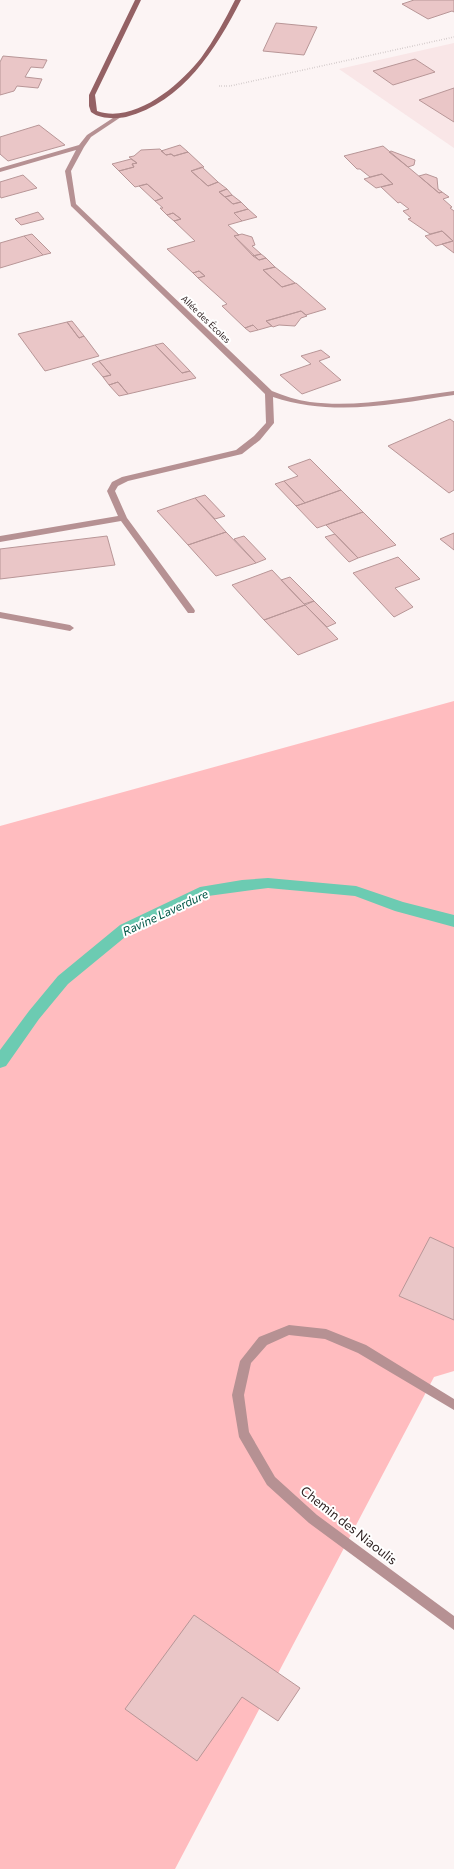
<svg xmlns="http://www.w3.org/2000/svg" width="454" height="1869" font-family="Commissioner,sans-serif">
<style>
.built{fill:#f9e6e7}
.green{fill:#ffbcbf}
.lines{fill:none;stroke-linecap:round;stroke-linejoin:round}
.stream{fill:#6ccbb2;fill-rule:evenodd}
.building{fill:#eac6c7;stroke:#b89697}
.path{stroke:#b6adad;stroke-width:1.5;stroke-dasharray:0.5 2;stroke-linecap:butt}
.minor{fill:#b69193;fill-rule:evenodd}
.secondary{fill:#946164;fill-rule:evenodd}
.labels{text-anchor:middle;dominant-baseline:central;stroke-width:4;stroke-linejoin:round;paint-order:stroke}
.far-street-label{font-size:9px;fill:#302323;stroke:#fff}
.water-label{font-size:12px;font-style:italic;fill:#025747;stroke:#fff}
.near-street-label{font-size:13px;fill:#302323;stroke:#fff}
</style>
<rect width="100%" height="100%" fill="#fcf4f4"/>
<path class="built" d="M454,43V148L339,69Z"/>
<path class="green" d="M454,701V1371L434,1377L175,1869H0V826Z"/>
<g class="lines">
<path class="stream" d="M268,878L356,886L403,902L454,915V927L395,911L355,896L268,888L208,896L130,933L68,984L39,1019L6,1066L0,1068V1050L29,1011L58,976L120,925L200,887L242,880Z"/>
</g>
<path class="building" d="M414,0H454V12L452,11L428,19L402,4Z
M276,23L317,27L304,55L263,51Z
M3,56L47,60L43,68L31,67L25,77L42,79L38,88L17,86L14,91L0,95V62Z
M415,59L435,72L393,85L373,71Z
M454,88V122L419,100Z
M39,125L65,145L8,161L0,154V137Z
M180,145L188,152L174,156L171,154L166,155L161,151Z
M383,146L439,193L442,192L449,197L443,199L452,207L450,208L454,211V253L442,244L453,241L442,231L430,234L408,219L411,218L403,211L409,209L400,202L398,203L381,187L393,184L382,174L370,177L360,169H357L344,156Z
M160,149L166,155L171,154L174,156L188,152L204,167L191,171L208,186L218,182L227,189L219,192L225,197L233,204L241,202L248,209L234,213L242,221L228,225L239,235L234,236L259,260L266,258L275,267L263,270L282,287L296,283L326,309L306,315L301,311L266,321L272,326L258,330L253,325L245,328L222,306L227,304L198,278L205,276L199,271L193,273L167,249L195,241L174,221L181,219L173,213L167,215L160,208H163L155,201L163,198L147,184L135,187L119,171L134,167L132,164L137,163L129,157L134,156L141,150Z
M391,151L415,160L414,165L408,167L389,152Z
M131,159L137,163L132,164L134,167L119,171L112,164Z
M202,167L218,182L208,186L191,171Z
M382,174L393,184L376,188L364,179Z
M426,174L437,178L438,189L442,192L439,193L419,176Z
M23,175L37,188L1,198L0,196V182Z
M147,184L163,198L155,201L139,186Z
M227,189L232,195L225,197L219,192Z
M232,195L241,202L233,204L225,197Z
M248,209L257,217L242,221L234,213Z
M38,212L44,219L21,225L15,219Z
M173,213L181,219L174,221L167,215Z
M442,231L453,241L436,246L425,236Z
M32,234L51,253L43,255L24,236Z
M242,234L252,237L255,245L252,246L261,254L253,256L234,236Z
M24,236L43,255L0,268V243Z
M261,254L266,258L259,260L253,256Z
M275,267L295,283L282,287L263,270Z
M199,271L205,276L198,278L193,273Z
M301,311L307,316L301,318L295,326L279,325L273,327L266,321Z
M72,321L84,336L79,338L67,322Z
M67,322L79,338L84,336L99,356L45,371L18,334Z
M253,325L258,330L250,332L245,328Z
M163,343L190,371L182,373L155,345Z
M155,345L182,373L190,371L196,378L128,394L118,382L109,385L103,377L111,375L99,361Z
M321,350L330,357L319,361L341,380L302,394L280,375L311,364L301,356Z
M99,361L111,375L103,377L92,364Z
M118,382L128,394L119,396L109,385Z
M450,419L454,422V490L449,493L388,446Z
M310,459L341,490L305,503L284,481L298,476L288,467Z
M284,481L305,503L296,506L275,484Z
M341,490L363,512L317,528L296,506Z
M205,495L225,516L215,519L195,498Z
M195,498L226,532L188,545L157,511Z
M363,512L396,545L358,558L326,525Z
M226,532L256,563L216,576L188,545Z
M454,533V550L440,539Z
M335,534L358,558L349,562L325,537Z
M107,536L115,565L0,579V549Z
M244,536L266,559L256,563L234,539Z
M398,557L420,579L395,588L413,607L394,617L353,573Z
M272,570L305,605L264,620L232,585Z
M290,577L314,601L304,604L281,580Z
M314,601L336,623L327,627L305,605Z
M305,605L338,639L298,655L264,620Z
M430,1237L454,1248V1320L399,1296Z
M194,1615L300,1688L278,1721L242,1697L197,1761L125,1709Z"/>
<g class="lines">
<path class="path" d="M219,86H230L454,37"/>
<path class="minor" d="M116,116L121,117L91,137L84,147L71,171L76,204L272,391C284,396 297,400 310,402C358,408 407,397 454,391V395C393,404 334,417 273,397L274,423L260,440L242,454L128,481L118,486L115,491L127,518L194,609L195,611L194,613H188L121,521L0,542V536L118,516L107,491L112,482L122,477L236,450L254,436L266,423L265,394L71,206L65,171L76,150L0,172V168L79,145L87,135Z
M0,612L70,625L74,628L70,631L0,618Z
M289,1325L326,1329L366,1345L454,1399V1410L358,1353L325,1339L289,1335L267,1345L251,1363L244,1395L249,1432L275,1477L317,1515L454,1616V1630L309,1523L267,1485L239,1437L232,1395L240,1361L259,1337Z"/>
<path class="secondary" d="M135,0H141L95,95L97,111C134,124 179,86 201,58C214,40 225,20 235,0H241C216,49 183,102 126,117C115,119 100,119 91,112L89,106V95Z"/>
</g>
<g class="labels">
<g class="far-street-label">
<text transform="translate(206 319) rotate(44)">Allée des Écoles</text>
</g>
<g class="water-label">
<text transform="translate(165 912) rotate(-25)">Ravine Laverdure</text>
</g>
<g class="near-street-label">
<text transform="translate(349 1525) rotate(38)">Chemin des Niaoulis</text>
</g>
</g>
</svg>
